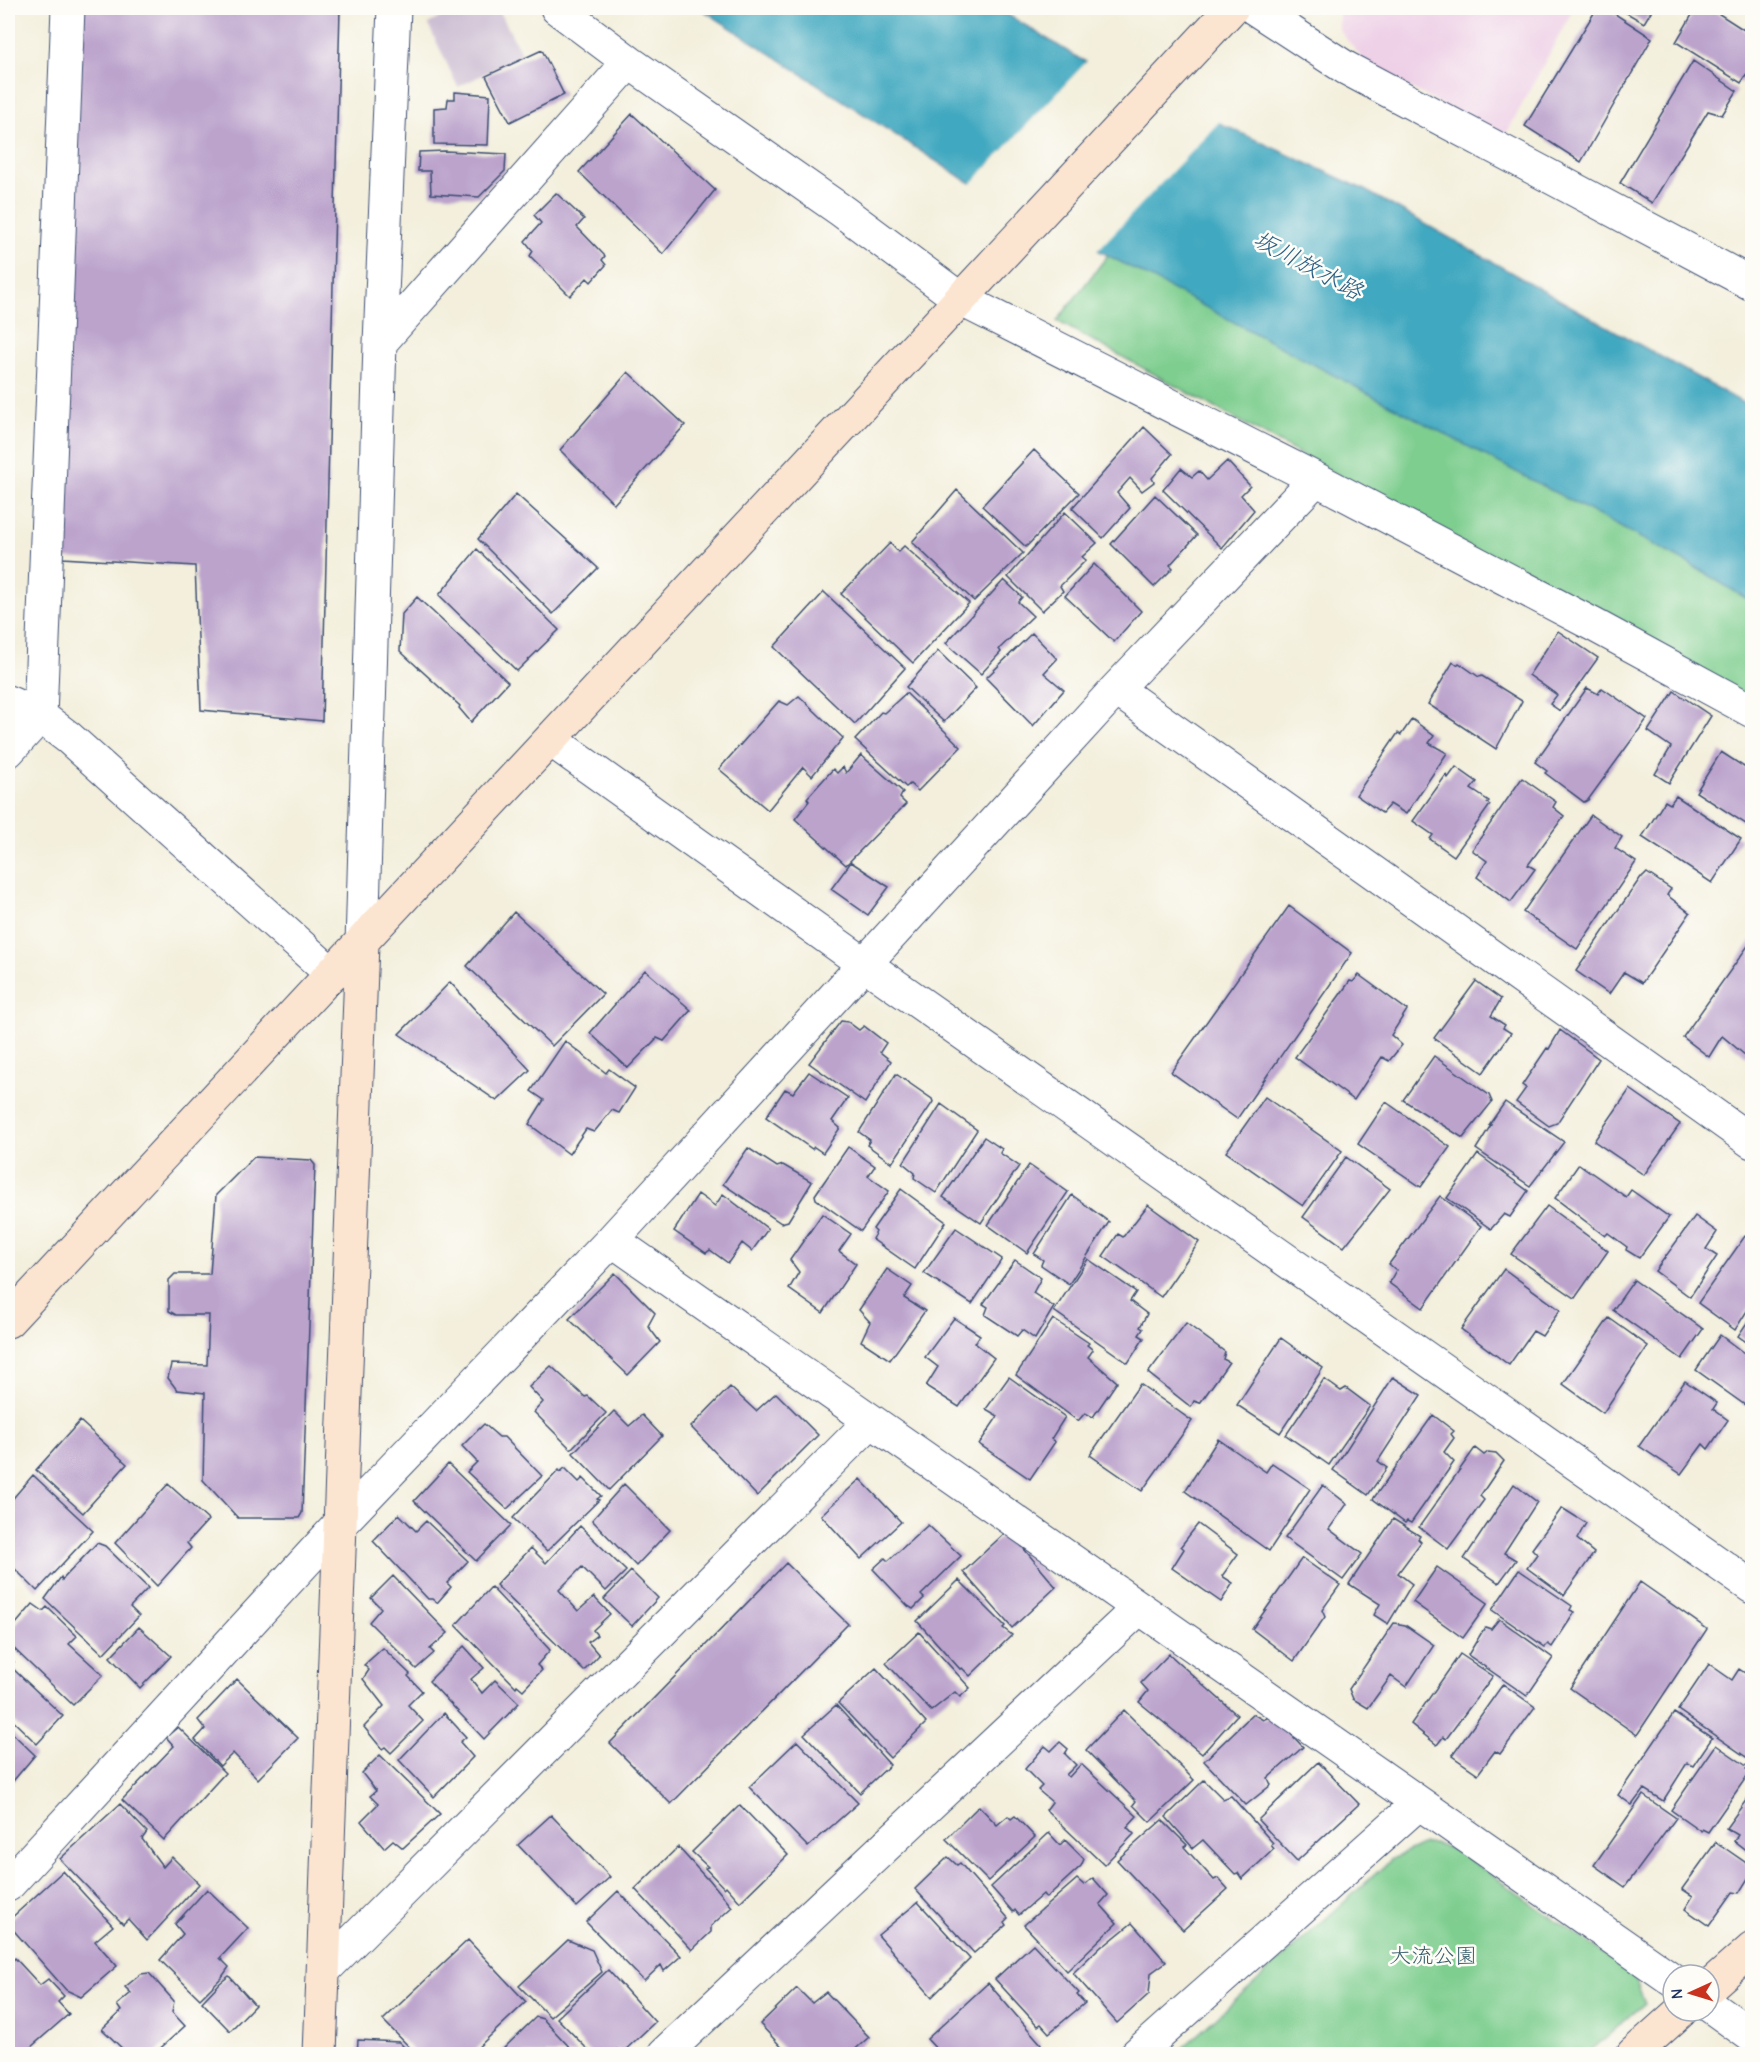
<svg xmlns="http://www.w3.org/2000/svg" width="1760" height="2062" font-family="'Comic Neue','Klee One',sans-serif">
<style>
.built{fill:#eed0e7}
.industrial{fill:#ccbed3}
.green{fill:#7ece8f;stroke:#4c7e76;stroke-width:1.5}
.water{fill:#40a8c0;stroke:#2e6c8f;stroke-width:1.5}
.pier{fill:#f3efdc}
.building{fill:#bba3cc}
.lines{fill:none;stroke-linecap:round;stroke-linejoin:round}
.street-casing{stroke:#3b4c71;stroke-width:35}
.secondary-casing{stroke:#3b4c71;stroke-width:35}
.street{stroke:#fff;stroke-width:33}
.secondary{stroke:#fce5d0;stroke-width:33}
.labels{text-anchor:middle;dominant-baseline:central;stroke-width:5;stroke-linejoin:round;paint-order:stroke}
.park-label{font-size:22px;fill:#395f6d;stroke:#fdfcf7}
.water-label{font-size:24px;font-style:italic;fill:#2a5f85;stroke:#fdfcf7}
</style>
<rect width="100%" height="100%" fill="#fdfcf7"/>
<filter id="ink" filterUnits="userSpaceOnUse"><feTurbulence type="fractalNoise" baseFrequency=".0167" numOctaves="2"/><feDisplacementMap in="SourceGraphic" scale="12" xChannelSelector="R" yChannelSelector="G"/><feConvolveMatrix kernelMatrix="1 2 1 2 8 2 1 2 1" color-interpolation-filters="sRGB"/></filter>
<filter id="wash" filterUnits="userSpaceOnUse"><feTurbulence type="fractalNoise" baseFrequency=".008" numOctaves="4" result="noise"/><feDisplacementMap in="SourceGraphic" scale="24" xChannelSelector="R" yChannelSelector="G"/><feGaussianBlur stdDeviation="1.35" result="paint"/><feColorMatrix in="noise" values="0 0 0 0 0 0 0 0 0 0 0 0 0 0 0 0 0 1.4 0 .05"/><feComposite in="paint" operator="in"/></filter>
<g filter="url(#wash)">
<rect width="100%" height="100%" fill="#f3efdc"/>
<path class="built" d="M1339,8H1574L1504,138L1368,65L1339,30Z"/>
<path class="industrial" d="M458,8H498L522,55L458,87L428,24Z"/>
<path class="green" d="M1108,255L1690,564L1752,602V702L1057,321Z
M1424,1844H1437L1457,1851L1633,1974L1645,2003L1587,2054H1176L1392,1859Z"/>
<path class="water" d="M700,8H997L1080,59L1363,189L1752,408V602L1690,564L962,178Z"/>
<path class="pier" d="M1089,59L1221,120L1096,252L970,185Z"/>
<g id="blocks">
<path class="building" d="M79,8H340L322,721L201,710L195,566L62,558Z
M1597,8H1606L1652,38L1581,162L1525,126Z
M1618,8H1653L1644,23Z
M1696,8H1710L1752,35V67L1741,83L1676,42Z
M542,50L564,95L510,122L486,76Z
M1693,61L1737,91L1722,115L1708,111L1652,203L1620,183Z
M455,92L490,95L488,145L434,144V108L447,107L448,99H455Z
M632,114L715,190L663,254L579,172Z
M445,151L506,154L505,171L479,197L431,194L430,171H418L419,152Z
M556,193L584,219L577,227L605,256L602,260L606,265L591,282L587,278L570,296L530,256L533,251L525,241L541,223L534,215Z
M628,372L685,425L614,504L560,450Z
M1144,427L1172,454L1152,478L1154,482L1142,491L1130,478L1117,493L1130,508L1103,538L1072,508Z
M1034,450L1079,493L1026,547L982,506Z
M1227,461L1250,486L1241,495L1254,510L1222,548L1163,490L1181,468L1192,477L1199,471L1207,480Z
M957,490L1023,553L974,601L912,542Z
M516,494L598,568L553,614L478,539Z
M1155,495L1197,535L1170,565L1173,568L1154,587L1111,544Z
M1065,512L1097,543L1082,557L1086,560L1060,586L1063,591L1042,611L1008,577Z
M890,543L898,552L904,546L969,603L913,663L841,594Z
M477,549L559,630L517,671L439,595Z
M1094,564L1141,611L1114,642L1065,596Z
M1004,580L1022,597L1018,602L1033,616L999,649L1001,652L981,674L946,643Z
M824,592L905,668L855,724L774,647Z
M417,597L508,682L471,722L459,708L460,706L400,651L402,614Z
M1558,631L1598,658L1560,711L1550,704L1557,695L1529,675Z
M1032,633L1057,659L1044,673L1064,690L1033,726L986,678Z
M938,651L976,688L944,722L906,687Z
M1453,662L1457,665L1459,663L1479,677L1482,676L1522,701L1496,749L1428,704Z
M1587,688L1598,694L1602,688L1647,719L1588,800L1584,802L1545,773L1547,771L1535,762Z
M1674,691L1711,716L1669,783L1655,774L1671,747L1648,731Z
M906,693L961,747L918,791L910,784L906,787L855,740L881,712L884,713Z
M799,696L843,738L812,776L803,767L768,810L719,769L779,701L788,705Z
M1412,719L1434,736L1429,743L1447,753L1406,814L1390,804L1382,813L1356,795L1398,733L1401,735Z
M1721,752L1752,772V828L1696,792Z
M861,755L903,792L900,798L906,804L846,865L795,819L809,801L807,798L833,769L837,773L843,767L846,773Z
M1456,767L1477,782L1471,789L1489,801L1487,803L1490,805L1454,856L1430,839L1433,835L1413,821L1446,775L1448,778Z
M1522,778L1556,802L1553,807L1564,816L1528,865L1535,869L1511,902L1477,877L1487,861L1472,850Z
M1676,796L1741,839L1712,883L1642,837L1665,801L1670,804Z
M1591,815L1622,837L1615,848L1636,862L1577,949L1523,912Z
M851,862L889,887L868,915L831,889Z
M1647,873L1671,889L1667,895L1690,913L1642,983L1624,972L1609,994L1576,971L1641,877H1643Z
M1289,906L1352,953L1237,1119L1171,1072Z
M514,912L603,994L552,1046L467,966Z
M1752,940V1061L1722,1036L1709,1057L1683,1037Z
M645,970L691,1010L664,1041L657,1038L628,1068L590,1033Z
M1359,975L1407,1010L1391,1035L1402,1045L1389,1061L1382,1057L1354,1100L1295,1057L1350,981L1353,982Z
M1476,981L1501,999L1491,1016L1505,1025L1503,1028L1511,1033L1483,1073L1434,1038Z
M450,982L530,1070L497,1101L399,1034Z
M841,1021L848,1022L859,1030L864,1026L886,1043L880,1052L891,1061L865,1103L809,1063Z
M1560,1030L1599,1059L1557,1123L1549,1126L1516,1102L1526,1088L1522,1085L1547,1048L1549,1049Z
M565,1041L606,1073L609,1069L635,1088L619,1113L612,1110L594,1132L586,1129L569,1154L529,1124L544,1100L531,1091Z
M1434,1056L1489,1095L1492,1102L1463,1138L1403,1100Z
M809,1072L848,1098L832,1121L840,1128L823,1153L814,1147L812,1149L766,1117L785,1089L793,1093Z
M896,1074L932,1099L933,1102L892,1163L867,1145L870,1140L859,1132Z
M1630,1089L1680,1124L1644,1175L1594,1141Z
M1265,1097L1342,1151L1303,1206L1226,1152Z
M1386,1102L1450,1147L1421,1187L1358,1144Z
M1505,1102L1564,1142L1530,1186L1476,1149L1491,1125H1489Z
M941,1104L977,1130L936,1193L914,1178L915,1173L903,1163Z
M984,1137L1002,1149L1000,1153L1019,1166L981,1223L943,1197Z
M848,1147L875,1166L868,1176L889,1191L861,1231L816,1199L815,1195Z
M748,1148L777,1167L783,1165L812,1182L788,1221L781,1223L723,1184Z
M1478,1154L1528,1191L1510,1217L1504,1214L1491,1229L1447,1198Z
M254,1157L311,1160L315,1165L302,1513L299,1518H238L203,1480L205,1393L177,1390L168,1378L171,1364L207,1365L209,1315H176L169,1311V1280L175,1274H210L216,1195Z
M1346,1157L1390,1189L1344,1247L1303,1217Z
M1579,1164L1626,1197L1631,1190L1669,1217L1639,1258L1626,1250L1627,1247L1608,1233L1605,1236L1555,1198Z
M1029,1165L1068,1192L1027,1253L988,1225Z
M901,1189L946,1222L915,1269L872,1239L876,1232L873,1229Z
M698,1194L715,1206L723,1194L768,1229L752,1251L742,1243L728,1263L710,1250L706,1253L674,1231Z
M1072,1195L1109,1222L1069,1284L1041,1265L1043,1260L1034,1254Z
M1440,1196L1481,1226L1423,1308L1389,1283L1396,1270L1389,1264Z
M1148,1205L1199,1242L1161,1297L1103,1256L1118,1234L1123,1237Z
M1547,1206L1608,1251L1575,1298L1511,1254Z
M822,1214L851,1234L839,1251L856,1264L823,1313L789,1289L799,1272L790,1260Z
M1695,1216L1717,1232L1706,1249L1717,1256L1690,1297L1655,1271Z
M956,1228L1002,1259L972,1304L924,1273Z
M1745,1236L1752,1241V1303L1735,1330L1698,1303Z
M1088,1259L1136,1292L1130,1301L1147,1314L1140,1327L1143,1329L1139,1335L1144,1338L1128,1363L1054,1311Z
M1015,1260L1041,1278L1033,1293L1054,1307L1035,1339L1022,1330L1017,1336L985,1315L988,1307L983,1304Z
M887,1269L912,1286L904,1298L925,1311L890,1360L861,1341L870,1322L859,1310Z
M1504,1269L1560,1310L1542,1336L1533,1331L1509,1365L1461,1329Z
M615,1273L655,1313L648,1326L660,1342L628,1375L569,1319Z
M1634,1280L1703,1329L1682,1359L1613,1310Z
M1752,1315V1346L1738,1336Z
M954,1318L980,1335L975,1343L994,1358L959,1407L926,1386L938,1367L925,1357Z
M1609,1318L1648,1346L1603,1413L1563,1384Z
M1053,1319L1089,1343L1087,1345L1093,1350L1088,1357L1117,1382L1093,1417L1085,1413L1078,1421L1016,1375Z
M1186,1323L1225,1352L1223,1359L1229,1362L1200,1403L1194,1401L1191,1407L1148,1373Z
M1720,1335L1752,1359V1410L1696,1370Z
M1281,1338L1323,1368L1280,1433L1237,1405Z
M551,1366L585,1397L588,1396L606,1413L571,1449L534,1412L543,1402L529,1387Z
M1009,1377L1065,1417L1051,1439L1055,1442L1030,1479L979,1444L998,1416L986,1409Z
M1393,1377L1421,1395L1378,1461L1387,1468L1368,1495L1333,1470Z
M1324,1379L1341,1391L1346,1388L1370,1406L1329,1465L1286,1435Z
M1685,1381L1717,1403L1713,1409L1728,1420L1708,1449L1703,1444L1681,1474L1639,1446Z
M1140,1384L1192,1421L1142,1491L1090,1455Z
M730,1387L756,1411L776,1393L818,1435L757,1496L691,1427Z
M614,1411L629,1426L642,1415L662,1436L609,1490L573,1453Z
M1433,1415L1454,1431L1451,1434L1454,1438L1444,1452L1454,1462L1411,1523L1407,1521L1405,1523L1373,1499Z
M80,1421L127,1464L83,1513L36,1470Z
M484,1424L499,1437H504L542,1476L507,1509L467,1472L477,1462L462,1446Z
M1218,1439L1266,1472L1272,1463L1310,1489L1269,1551L1185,1491Z
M1475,1448L1484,1455L1488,1452L1496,1453L1504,1461L1480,1496L1484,1500L1448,1549L1419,1527Z
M448,1464L511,1525L476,1561L414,1501Z
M565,1468L579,1482L583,1478L601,1496L597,1499L599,1500L547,1551L513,1518L559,1470L560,1472Z
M33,1475L93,1531L37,1591L8,1562V1504Z
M860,1479L901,1522L861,1559L821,1515Z
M168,1484L208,1520L187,1543L191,1548L157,1586L115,1543Z
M624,1484L670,1530L636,1566L592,1520Z
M1514,1484L1537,1502L1504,1553L1516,1560L1499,1583L1464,1559Z
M1323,1485L1347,1504L1329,1529L1362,1554L1343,1580L1285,1538Z
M1562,1508L1586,1523L1577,1539L1594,1553L1564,1595L1527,1568L1537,1554L1532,1549Z
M399,1514L416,1531L426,1521L468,1561L447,1583L451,1587L437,1603L432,1599H428L373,1541Z
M1393,1519L1420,1536L1418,1539L1421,1542L1398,1573L1412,1584L1388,1624L1374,1615L1380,1604L1349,1584Z
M1198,1524L1238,1554L1222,1576L1233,1583L1221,1602L1172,1568L1184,1549L1181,1546Z
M928,1525L961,1556L921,1595L924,1598L913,1609L908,1606L873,1569L885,1558L888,1561Z
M580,1526L626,1571L606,1591L582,1567L559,1590L578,1611L594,1597L610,1614L593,1630L597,1635L588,1642L599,1655L584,1671L496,1585L531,1548L546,1563Z
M1008,1530L1056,1587L1012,1628L963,1572Z
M97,1543L105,1546L148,1588L130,1607L139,1616L103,1654L45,1599L61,1577L62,1580Z
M1302,1558L1340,1585L1322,1610L1325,1617L1294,1661L1252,1629Z
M786,1563L848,1624L671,1804L610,1743Z
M1437,1567L1488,1603L1463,1638L1413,1602Z
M1519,1570L1572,1606L1570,1610L1575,1612L1552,1647L1548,1644L1545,1647L1492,1610Z
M631,1571L658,1598L632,1626L604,1599Z
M393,1576L448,1633L430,1649L434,1653L416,1669L369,1622L381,1608L371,1598Z
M959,1580L1005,1626L1003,1628L1012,1635L970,1676L962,1668L960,1669L917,1621Z
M1640,1582L1707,1629L1637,1735L1570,1688Z
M491,1587L550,1650L537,1665L542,1670L523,1690L517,1685L516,1687L456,1625Z
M33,1604L43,1611L47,1607L77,1636L69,1644L103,1675L73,1705L8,1643V1633Z
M1499,1619L1553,1658L1527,1696L1468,1655L1485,1627L1491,1629Z
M1394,1623L1405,1625L1434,1645L1406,1687L1391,1676L1368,1708L1353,1699L1349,1689Z
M139,1627L171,1656L140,1688L110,1657Z
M919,1632L970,1688L960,1697L955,1692L931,1711L886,1663Z
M464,1646L484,1668L471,1679L482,1693L495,1680L519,1703L484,1739L429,1681Z
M383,1648L410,1674L408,1676L422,1691L408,1705L423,1721L391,1753L385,1747L382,1749L364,1727L384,1706L363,1679L369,1670L364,1665Z
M1169,1654L1237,1715L1202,1754L1139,1702L1148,1691L1141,1683Z
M1460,1654L1493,1676L1446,1739L1443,1737L1437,1745L1411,1724Z
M8,1656L14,1662L10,1666L63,1716L37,1744L8,1716Z
M1709,1664L1732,1680L1739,1669L1752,1678V1761L1678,1710Z
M876,1668L926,1723L890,1758L838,1703Z
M237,1679L298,1738L258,1779L233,1753L220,1766L195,1740L205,1729L198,1720Z
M1503,1684L1535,1707L1500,1754L1495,1751L1478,1774L1452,1756Z
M836,1705L890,1765L860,1793L804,1734Z
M1124,1710L1194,1780L1150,1822L1133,1805L1136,1801L1086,1750Z
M444,1713L466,1737L460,1742L473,1757L434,1797L399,1760Z
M1674,1713L1712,1738L1693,1766L1687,1763L1663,1801L1644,1789L1632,1805L1618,1795Z
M1253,1714L1263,1720L1273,1715L1303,1747L1268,1778L1271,1785L1246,1805L1204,1761Z
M178,1727L225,1773L164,1840L122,1800L174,1746L166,1737Z
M8,1729L35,1755L8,1787Z
M797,1741L858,1803L808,1847L749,1787Z
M1060,1742L1068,1749L1065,1754L1076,1765L1066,1775L1069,1777L1081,1764L1137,1816L1127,1827L1134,1834L1104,1865L1046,1810L1052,1802L1038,1790L1042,1786L1025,1769L1045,1746L1051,1751Z
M1716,1745L1748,1767L1746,1769L1750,1772L1708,1832L1702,1829L1701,1831L1671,1810Z
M380,1755L440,1814L403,1848L393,1840L384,1848L361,1821L378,1804L370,1796L376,1791L362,1773Z
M1318,1762L1359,1804L1297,1861L1258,1820Z
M1204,1780L1223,1799L1231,1796L1273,1843L1271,1845L1274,1849L1242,1879L1238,1873L1235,1874L1203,1840L1193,1848L1166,1817Z
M1752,1792V1855L1734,1841L1738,1835L1726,1828Z
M1643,1795L1676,1818L1625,1887L1594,1865Z
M120,1804L147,1832L142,1839L163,1867L172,1857L199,1884L147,1940L128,1919L123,1924L60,1859Z
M740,1805L788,1855L740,1902L726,1886L724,1888L705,1868L708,1867L692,1852Z
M979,1806L997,1825L1008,1816L1011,1819L1015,1816L1035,1837L988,1881L946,1839Z
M551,1815L610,1877L577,1907L518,1845Z
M1162,1820L1187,1845L1184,1847L1214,1880L1218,1878L1228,1889L1183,1930L1117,1860Z
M1049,1833L1060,1845L1065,1840L1084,1859L1081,1866L1046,1898L1043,1894L1019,1915L1015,1910L1013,1912L991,1887Z
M1716,1842L1752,1867V1872L1739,1893L1733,1892L1709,1926L1685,1909L1693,1896L1682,1889Z
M678,1847L706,1878H708L732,1907L711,1926V1932L692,1950L635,1889Z
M948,1857L957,1865L960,1863L1008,1918L1004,1922L1006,1925L974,1953L915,1889Z
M63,1871L113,1926L95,1941L117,1966L81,1997L66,1990L8,1924V1921Z
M1093,1878L1108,1895L1100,1904L1117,1923L1067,1971L1024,1925L1077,1879L1084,1885Z
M207,1889L248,1928L220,1958L229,1967L222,1977L200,1999L160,1960L183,1934L175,1924Z
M618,1891L681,1956L664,1971L661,1965L644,1981L586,1922Z
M918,1902L970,1959L932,1997L878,1935Z
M1132,1923L1166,1962L1151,1973L1149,1994L1117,2023L1073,1973L1102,1945H1105Z
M468,1940L526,2002L471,2054H416L383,2020Z
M568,1940L592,1950L602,1972L550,2017L519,1986Z
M1033,1944L1079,1993L1077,1995L1085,2003L1049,2033L1041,2024L1038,2026L995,1979Z
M15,1958L40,1985L48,1979L64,1996L58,2002L69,2014L23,2054H8V1965Z
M608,1970L655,2022L621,2054L617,2049L611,2054H592L557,2018Z
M149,1973L174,2001L172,2012L185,2026L154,2054H128L102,2029L121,2011L117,2005L131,1993L125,1987L141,1974Z
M229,1976L255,2005L230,2031L202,2002L220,1983Z
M988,1983L1041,2044L1031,2054H941L927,2039Z
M797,1988L812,2003L826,1992L869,2037L850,2054H788L760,2024Z
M536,2017L543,2019L576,2054H506L502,2050Z
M358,2040L399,2042L406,2049V2054H357Z"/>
</g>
</g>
<g filter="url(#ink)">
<use href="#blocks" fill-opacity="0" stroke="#3b4c71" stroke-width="1.5"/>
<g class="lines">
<g class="street-casing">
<path id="street" d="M68,8L40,716L69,738L332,974
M557,8L629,62L842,211L960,299L1316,479L1594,625L1752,711
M1254,8L1346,68L1752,284
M380,343L629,62
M1116,689L1752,1142
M8,702L40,716L8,751
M551,740L863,963L1752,1587
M362,944L380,343L394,8
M612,1240L1673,1980
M8,1885L339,1525L612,1240L1116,689L1316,479
M324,1970L871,1421
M1709,2005L1752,2036
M664,2054L1139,1608
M1137,2054L1419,1803"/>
</g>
<g class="secondary-casing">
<path id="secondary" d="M8,1321L1232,8
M1709,1987L1752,1949
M320,2054L362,944
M1633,2054L1681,2011"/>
</g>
<use href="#street" class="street"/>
<use href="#secondary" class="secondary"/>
</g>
</g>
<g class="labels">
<g class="park-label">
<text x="1433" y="1956">大流公園</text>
</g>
<g class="water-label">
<text transform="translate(1308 265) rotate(28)">坂川放水路</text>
</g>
</g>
<rect width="1760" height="2062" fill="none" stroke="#fdfcf7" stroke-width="30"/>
<g transform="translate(1691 1993) rotate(266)"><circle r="28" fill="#fdfcf7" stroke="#a3aaba" stroke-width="1.5"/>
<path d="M0-4.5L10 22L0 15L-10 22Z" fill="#c8321e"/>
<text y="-9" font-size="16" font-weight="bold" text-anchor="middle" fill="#1b2f5e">N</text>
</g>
</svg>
